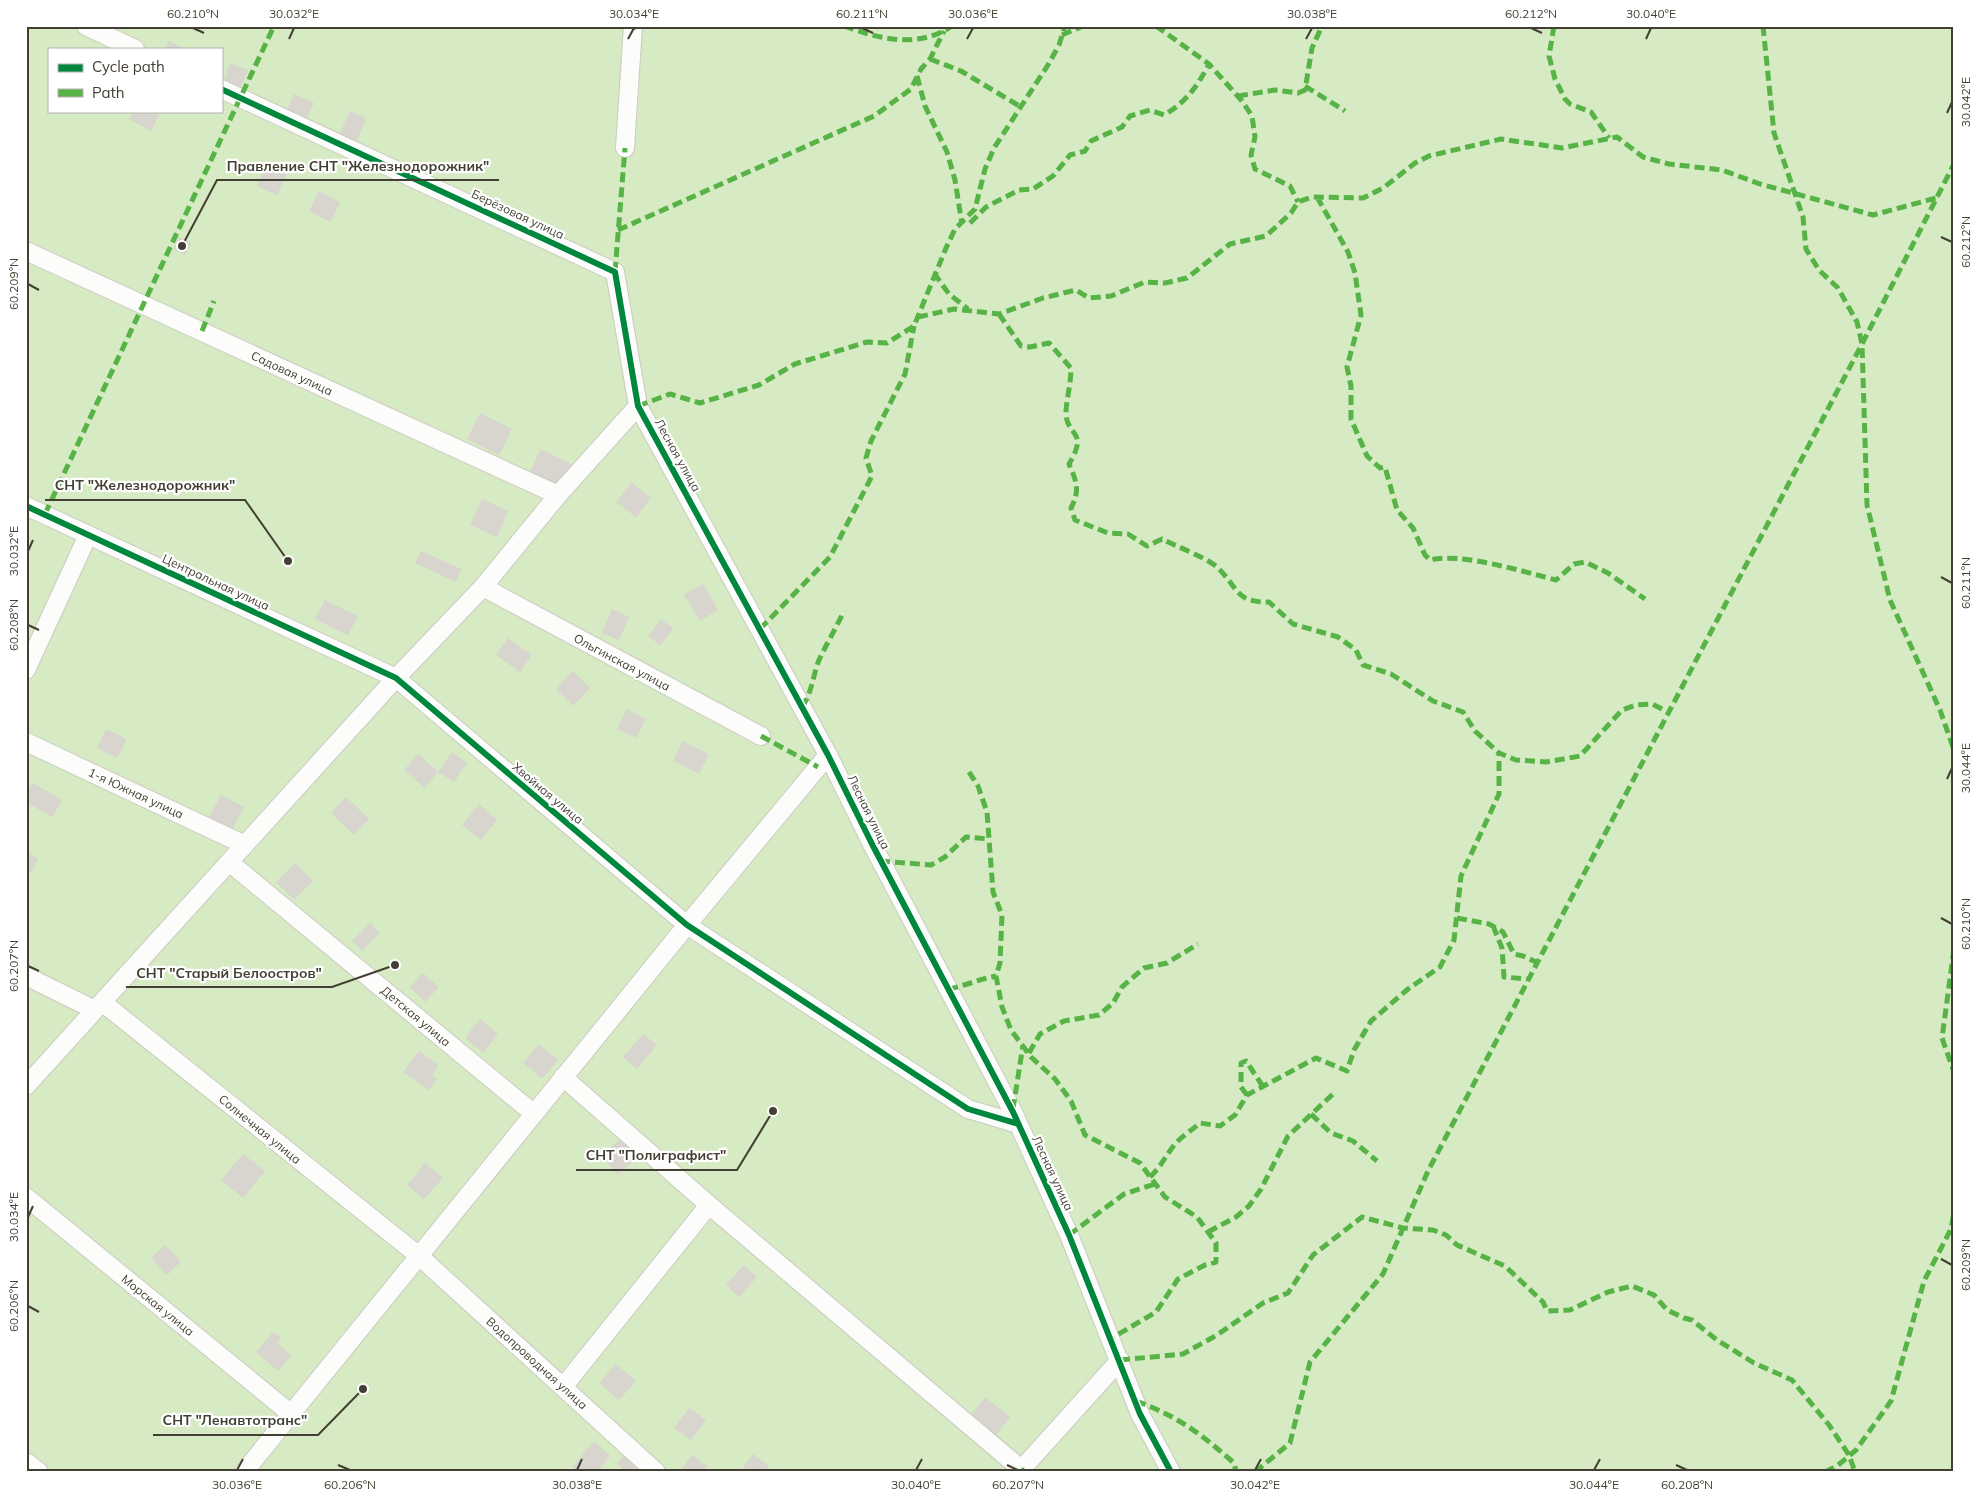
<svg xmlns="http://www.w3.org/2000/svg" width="1980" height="1498" font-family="Mulish,sans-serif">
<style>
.green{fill:#d6eac3;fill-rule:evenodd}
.building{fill:#d7d5cd}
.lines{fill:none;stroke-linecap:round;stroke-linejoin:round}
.street-casing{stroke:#cccac2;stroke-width:20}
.street{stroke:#fcfcfb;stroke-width:18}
.quiet{stroke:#57b346;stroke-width:5;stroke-dasharray:10 5;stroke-linecap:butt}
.cycleway-casing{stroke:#fff;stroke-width:9}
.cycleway{stroke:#00873e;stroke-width:6}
.ticks{fill:none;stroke:#433f32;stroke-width:2}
.labels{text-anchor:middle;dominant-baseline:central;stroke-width:4.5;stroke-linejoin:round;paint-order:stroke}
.street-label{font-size:12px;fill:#433f32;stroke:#fff}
.leader{fill:none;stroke:#433f32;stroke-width:2}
.callout-dot{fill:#433f32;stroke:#fff;stroke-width:2}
.callout-label{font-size:14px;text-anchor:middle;font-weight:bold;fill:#433f32;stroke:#fff;stroke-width:4.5;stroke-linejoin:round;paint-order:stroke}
.neatline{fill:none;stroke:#433f32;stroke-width:2}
.ticks-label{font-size:12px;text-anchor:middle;fill:#433f32}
</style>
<rect width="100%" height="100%" fill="#eeece4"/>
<path class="green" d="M26,26H1954V1472H26ZM49,49H221V111H49Z"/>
<path class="building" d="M169,41L185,49H165Z
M230,63L248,70L239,92L222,86Z
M294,94L314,103L307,118L287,110Z
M133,111H151L159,115L151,131L129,119Z
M350,111L366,118L356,143L339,135Z
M267,161L288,170L277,195L257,186Z
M319,191L340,202L330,222L309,211Z
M179,237L191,243L185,255L173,249Z
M480,413L512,429L499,455L467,439Z
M541,449L575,466L563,489L530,472Z
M632,483L651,498L636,517L616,502Z
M482,499L508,511L497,537L470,525Z
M421,551L461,569L456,582L415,563Z
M703,584L718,610L700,621L684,594Z
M325,600L358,616L348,635L315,619Z
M612,609L629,617L619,640L602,633Z
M661,619L673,629L660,645L648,636Z
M508,638L532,655L520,672L496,655Z
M573,671L590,688L573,706L556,689Z
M627,709L646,719L636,738L617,729Z
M106,729L127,739L117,758L97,748Z
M683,741L709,754L699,774L673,761Z
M452,752L467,763L454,782L438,772L425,788L404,770L418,754L438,772Z
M33,783L62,800L52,817L26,802V795Z
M221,795L244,807L232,830L208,819Z
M346,797L369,819L354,835L331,813Z
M479,804L497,820L481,840L462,825Z
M26,853L38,858L32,872L26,870Z
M295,863L313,881L294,900L276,882Z
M370,923L380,933L362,951L352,941Z
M423,973L439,987L425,1002L410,987Z
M480,1019L498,1034L483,1053L465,1038Z
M643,1034L657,1045L637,1069L623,1057Z
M539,1044L558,1060L542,1079L523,1063Z
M419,1051L439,1065L432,1075L437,1079L429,1090L403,1072Z
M623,1136L640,1155L618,1175L601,1156Z
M243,1154L265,1171L243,1198L221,1180Z
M425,1163L443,1178L424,1199L407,1185Z
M165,1245L181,1262L167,1275L151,1258Z
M744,1265L757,1277L739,1297L726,1285Z
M273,1332L281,1338L277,1343L291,1355L278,1371L256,1352Z
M616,1364L636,1381L619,1400L599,1383Z
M985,1397L1010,1417L993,1439L968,1419Z
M689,1408L706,1420L691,1440L674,1428Z
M594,1441L610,1456L597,1472H577L572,1467Z
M626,1453L643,1468L639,1472H626L617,1464Z
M753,1454L769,1466L765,1472H740Z
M692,1455L707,1466L703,1472H679Z"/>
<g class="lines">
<g class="street-casing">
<path id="street" d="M86,26L135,49
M221,89L615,272L638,406L828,755L872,844L1013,1112L1069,1235L1140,1414L1171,1472
M625,148L633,26
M26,251L558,495
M26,506L396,678L687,925L968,1109L1018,1124
M483,587L761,736
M26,670L88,535
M26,742L245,845
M229,862L533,1113
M26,976L95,1010
M102,1002L418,1255L656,1472
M563,1077L709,1205L1021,1469
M26,1086L396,678L483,587L558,495L638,406
M26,1197L290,1413
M563,1387L709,1205
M26,1462L39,1472
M244,1472L687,925L828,755
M1019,1472L1120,1360"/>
</g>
<use href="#street" class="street"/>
<path class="quiet" d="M844,26C880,39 918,49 952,26
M1156,26L1209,64L1242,101L1252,116L1255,137L1251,155L1255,169L1290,186L1298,202
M1554,26L1549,56L1555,79L1565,99L1570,104L1591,112L1609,138
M1763,26L1774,133L1803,217L1806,249L1819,270L1838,288L1857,322L1862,344L1867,505L1890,600L1940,710L1954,750
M633,29L635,26
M1062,35L1083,26
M930,59L961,71L1021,107
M917,76L925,106L947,152L955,180L962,224
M1305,86L1345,111
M1238,96L1275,90L1298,93L1305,90L1312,48L1322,26
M1317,197L1348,252L1355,273L1361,315L1347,367L1351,386V419L1367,456L1380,468L1385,467L1397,510L1413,528L1425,555L1430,560C1460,552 1525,572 1556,580L1574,564L1585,562L1608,573L1645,599
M970,223L986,207L1019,190L1033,189L1053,176L1070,155L1085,151L1091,141L1122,127L1130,116L1150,110L1164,115C1186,102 1197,87 1209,64
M618,230L874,116L911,89L921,69L930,59L944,31
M615,272L625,148
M934,273L949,294L968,309
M999,314L1021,346L1030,347L1049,343L1071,368C1071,383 1067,397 1066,411C1065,437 1090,429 1069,464C1077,482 1080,491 1071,508L1075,520L1108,533L1128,534L1147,546L1162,539C1175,546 1208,558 1218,568C1238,587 1235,603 1269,602L1293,624L1338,637L1356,650L1363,665L1391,674L1433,701L1463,712L1475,731L1499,753L1516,760L1546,762L1580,756L1622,710L1636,705L1652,704L1668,712
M918,317L954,309L999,314L1043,298L1076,290L1089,298L1111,296L1145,282L1165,283L1187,278L1230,244L1266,236L1291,213L1298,202L1312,197L1363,198L1383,188L1415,163L1429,156L1501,139L1562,148L1617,137L1643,157L1669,164L1722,170L1760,184L1873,215L1936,198
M202,331L214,301
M638,406L670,394L700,403L723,396L759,385L795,364L867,342L887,343L914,326L946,248L955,229L975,209L985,169L994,148L1048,65L1059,45L1065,26
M45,514L274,26
M760,629L830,557L872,476L866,458L871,441L905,374L914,326
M802,707C812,693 813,675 819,660C827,643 836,628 844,611
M761,736L818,767
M969,772L978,786L987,812L993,892L1002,915L1000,963L996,976L1002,1007L1011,1030L1031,1057L1055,1079L1071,1101L1085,1135L1140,1163L1165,1197L1197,1217L1216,1243V1262L1205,1265L1178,1279L1156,1312L1112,1338
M880,861L931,865L945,857L966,837L989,839
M1457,918L1489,924L1503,932L1514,954L1523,956L1536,962
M1493,926L1502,948L1504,977L1527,979
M1954,949L1942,1038L1954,1072
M948,989C965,986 979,979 996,976
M1029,1053L1040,1034L1064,1021L1099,1015L1113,1003L1122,987L1144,968L1167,963L1198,944
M1247,1095L1241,1087V1063L1246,1061L1262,1085
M1013,1109L1023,1045
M1311,1114L1331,1133L1353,1141L1377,1161
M1150,1177C1161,1167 1166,1155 1175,1144C1182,1136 1192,1130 1200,1123L1220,1126L1235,1115L1247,1095L1316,1058L1347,1071L1354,1050L1371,1021L1408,989L1440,967L1454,940L1461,876L1499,794V753
M1208,1232L1236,1217L1249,1206L1261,1189L1288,1136L1333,1094
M1069,1235L1124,1194L1155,1184
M1120,1360L1183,1354L1217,1335L1263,1303L1288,1293L1313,1255L1362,1217L1403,1228L1433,1230L1446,1235L1457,1245L1505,1266L1543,1302L1547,1311L1570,1310L1608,1292L1632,1286L1654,1295L1667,1310L1684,1318L1692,1320L1717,1340L1754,1363L1792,1380L1829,1425L1849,1455L1855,1472
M1136,1401C1179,1417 1200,1433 1234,1463L1236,1472
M1021,1469L1025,1472
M1255,1472L1290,1443L1310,1362L1383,1274L1428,1171L1862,344L1954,164
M1825,1472L1837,1466L1856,1450L1891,1401L1924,1281L1951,1229L1954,1213"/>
<g class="cycleway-casing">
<path id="cycleway" d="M221,89L615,272L638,406L828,755L872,844L1013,1112L1069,1235L1140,1414L1171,1472
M26,506L396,678L687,925L968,1109L1018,1124"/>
</g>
<use href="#cycleway" class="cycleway"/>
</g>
<path class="ticks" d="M193,28L204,33M862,28L873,33M1531,28L1542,33M289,39L294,28M628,39L634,28M967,39L973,28M1306,39L1312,28M1646,39L1651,28M1947,113L1952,102M1941,237L1952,242M28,284L39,290M28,551L33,540M1941,577L1952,583M28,625L39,630M1947,779L1952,768M1941,918L1952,924M28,966L39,971M28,1217L33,1206M1941,1259L1952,1265M28,1306L39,1312M338,1465L350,1470M1007,1465L1018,1470M1676,1465L1687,1470M237,1470L243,1459M577,1470L582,1459M916,1470L922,1459M1255,1470L1261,1459M1594,1470L1600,1459"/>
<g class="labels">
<g class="street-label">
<text transform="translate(518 214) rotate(25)">Берёзовая улица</text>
<text transform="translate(292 373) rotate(25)">Садовая улица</text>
<text transform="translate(678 455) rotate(61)">Лесная улица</text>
<text transform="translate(216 582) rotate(25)">Центральная улица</text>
<text transform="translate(622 662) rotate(28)">Ольгинская улица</text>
<text transform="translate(136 793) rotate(25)">1-я Южная улица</text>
<text transform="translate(548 793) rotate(40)">Хвойная улица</text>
<text transform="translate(869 812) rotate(64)">Лесная улица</text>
<text transform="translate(416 1016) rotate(40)">Детская улица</text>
<text transform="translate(260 1129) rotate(39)">Солнечная улица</text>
<text transform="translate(1053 1173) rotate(65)">Лесная улица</text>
<text transform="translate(158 1305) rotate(39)">Морская улица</text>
<text transform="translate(537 1363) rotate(42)">Водопроводная улица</text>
</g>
</g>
<path class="leader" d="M182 246L217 180H499M288 561L245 500H45M395 965L332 987H126M773 1111L737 1170H576M363 1389L318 1435H153"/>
<g class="callout-dot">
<circle cx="182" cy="246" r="5"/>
<circle cx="288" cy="561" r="5"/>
<circle cx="395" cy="965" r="5"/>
<circle cx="773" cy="1111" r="5"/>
<circle cx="363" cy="1389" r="5"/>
</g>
<g class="callout-label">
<text x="358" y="171">Правление СНТ "Железнодорожник"</text>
<text x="145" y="490">СНТ "Железнодорожник"</text>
<text x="229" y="978">СНТ "Старый Белоостров"</text>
<text x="656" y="1160">СНТ "Полиграфист"</text>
<text x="235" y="1425">СНТ "Ленавтотранс"</text>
</g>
<rect width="1980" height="1498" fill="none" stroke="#ffffff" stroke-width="55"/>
<rect x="48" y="48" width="175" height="65" fill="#ffffff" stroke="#b4b2ad"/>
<rect x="58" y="64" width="25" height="8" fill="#00873e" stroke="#b4b2ad"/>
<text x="92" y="72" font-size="15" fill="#433f32">Cycle path</text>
<rect x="58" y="89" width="25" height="8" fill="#57b346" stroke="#b4b2ad"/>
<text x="92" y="98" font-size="15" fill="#433f32">Path</text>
<rect x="28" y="28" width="1924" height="1442" class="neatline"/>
<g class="ticks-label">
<text x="193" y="18">60.210°N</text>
<text x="294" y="18">30.032°E</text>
<text x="634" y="18">30.034°E</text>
<text x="862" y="18">60.211°N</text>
<text x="973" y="18">30.036°E</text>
<text x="1312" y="18">30.038°E</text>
<text x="1531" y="18">60.212°N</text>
<text x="1651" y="18">30.040°E</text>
<text transform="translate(1966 102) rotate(-90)" y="4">30.042°E</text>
<text transform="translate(1966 242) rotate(-90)" y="4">60.212°N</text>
<text transform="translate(14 284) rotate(-90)" y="4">60.209°N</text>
<text transform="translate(14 551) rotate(-90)" y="4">30.032°E</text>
<text transform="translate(1966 583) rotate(-90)" y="4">60.211°N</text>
<text transform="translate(14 625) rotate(-90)" y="4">60.208°N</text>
<text transform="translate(1966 768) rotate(-90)" y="4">30.044°E</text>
<text transform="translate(1966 924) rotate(-90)" y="4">60.210°N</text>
<text transform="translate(14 966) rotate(-90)" y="4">60.207°N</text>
<text transform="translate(14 1217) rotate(-90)" y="4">30.034°E</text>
<text transform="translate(1966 1265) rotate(-90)" y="4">60.209°N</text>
<text transform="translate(14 1306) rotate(-90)" y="4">60.206°N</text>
<text x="237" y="1489">30.036°E</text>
<text x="350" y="1489">60.206°N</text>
<text x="577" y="1489">30.038°E</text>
<text x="916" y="1489">30.040°E</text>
<text x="1018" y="1489">60.207°N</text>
<text x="1255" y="1489">30.042°E</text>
<text x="1594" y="1489">30.044°E</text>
<text x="1687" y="1489">60.208°N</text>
</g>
</svg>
